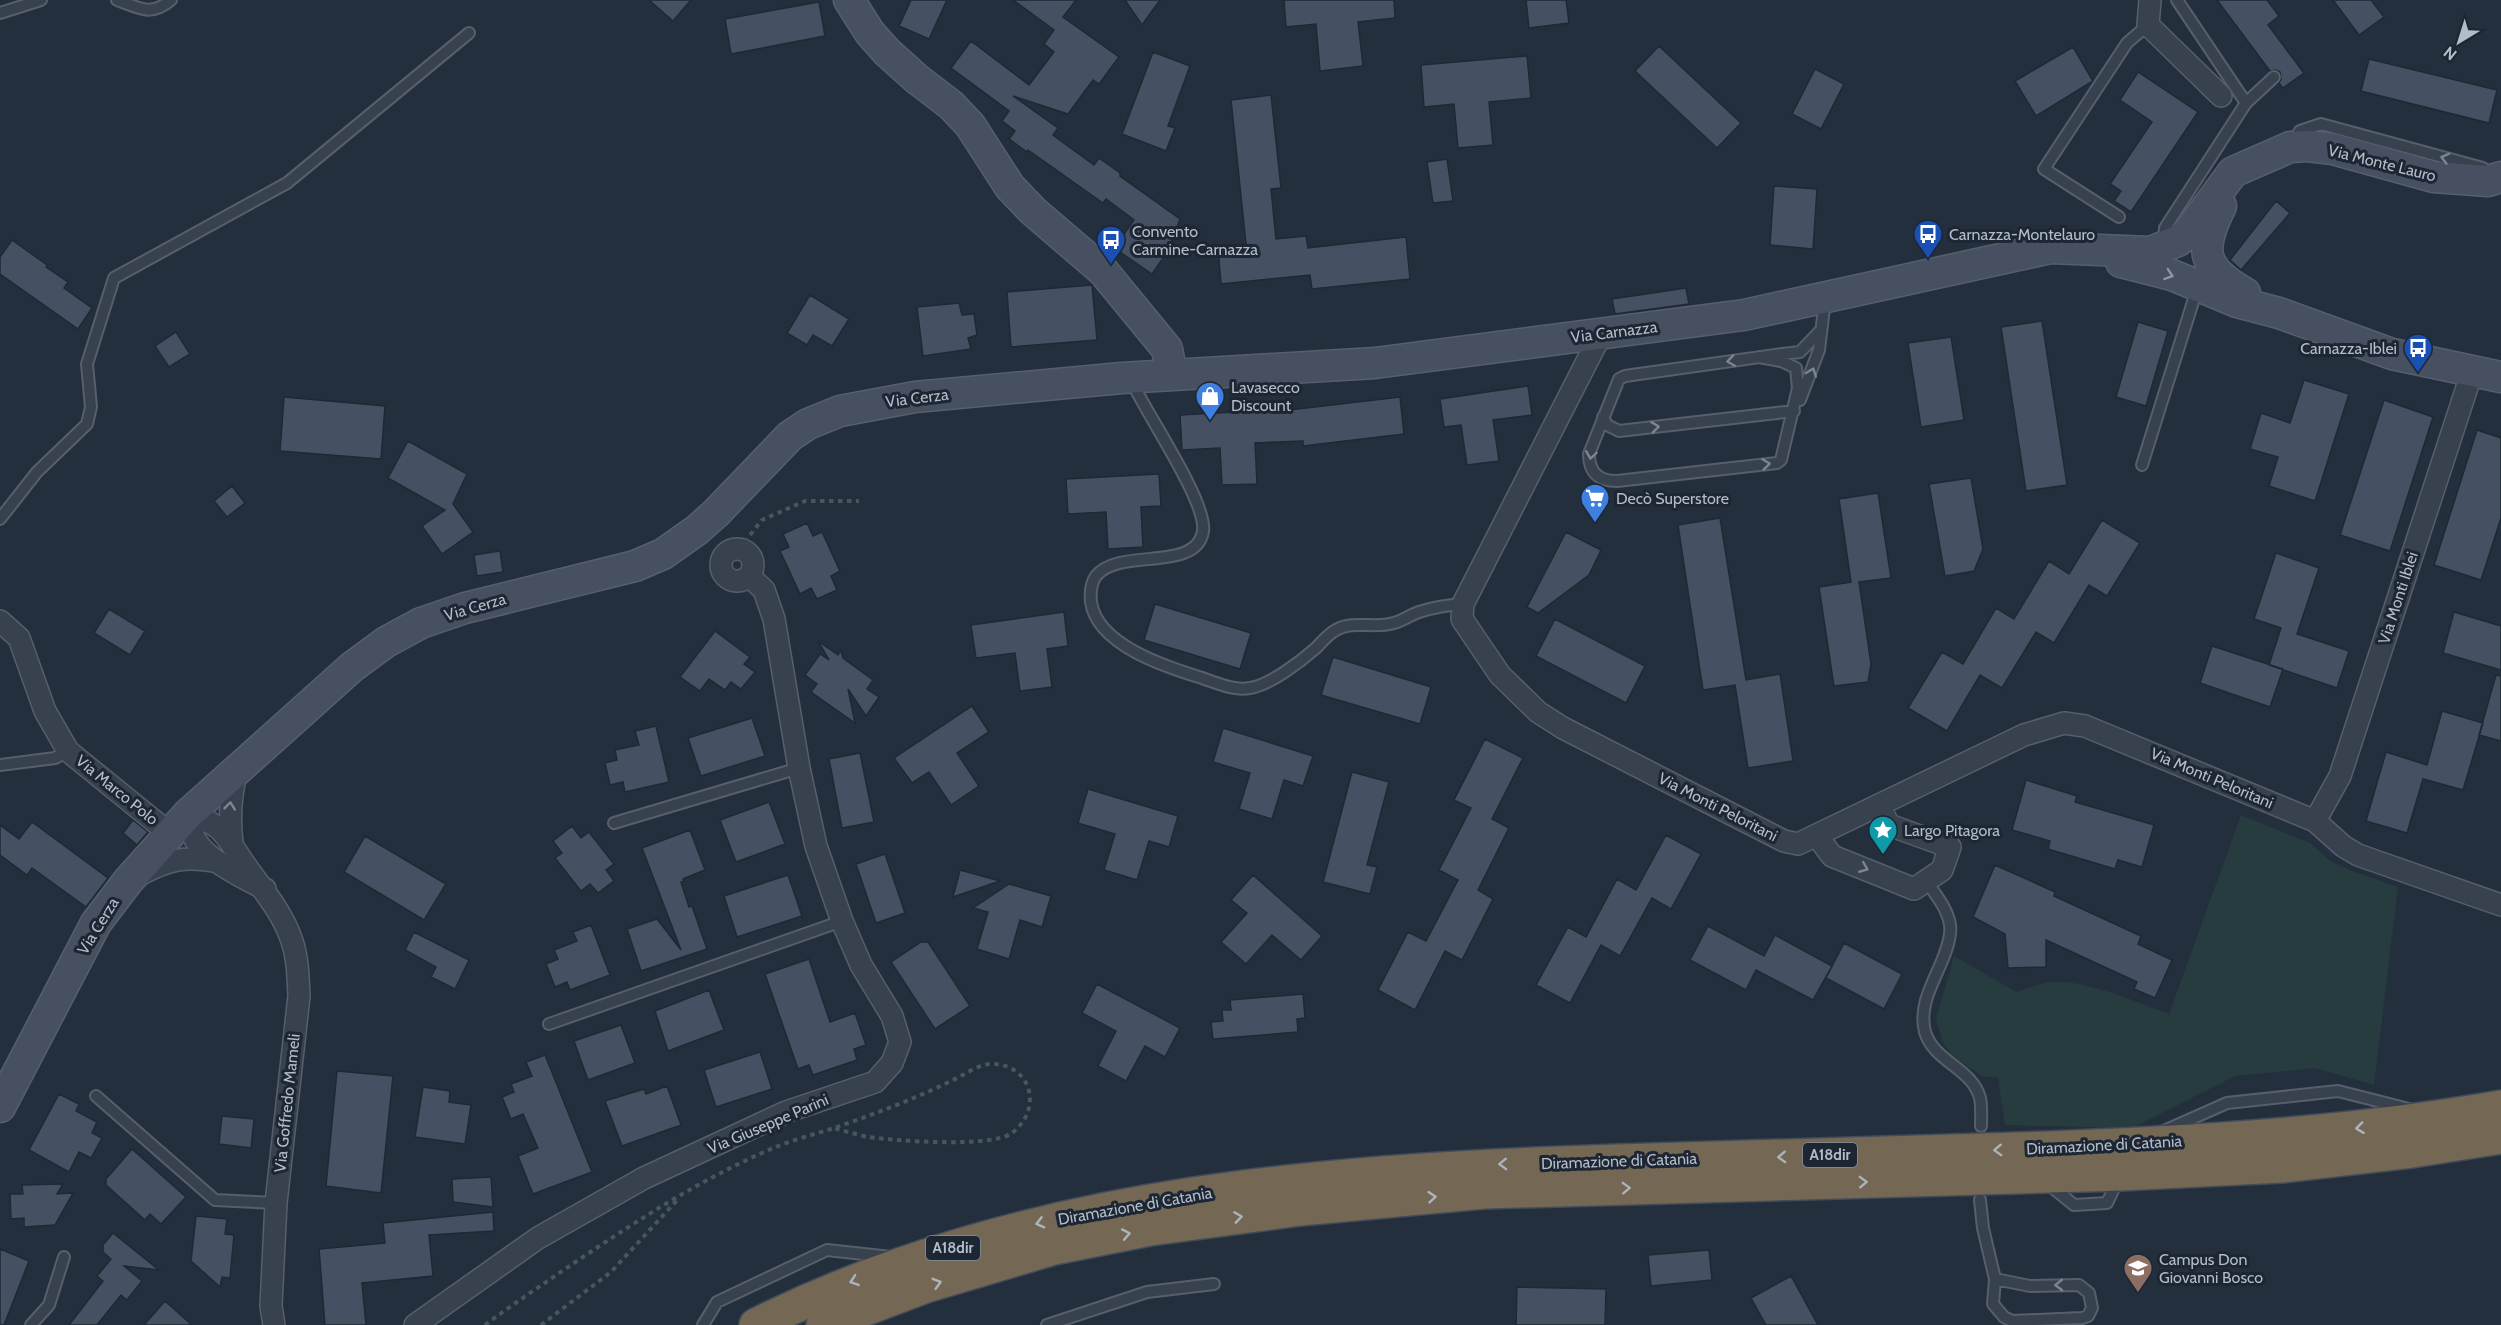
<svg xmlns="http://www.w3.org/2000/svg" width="2501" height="1325" font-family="Cabin,sans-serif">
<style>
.green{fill:#263c3f}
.building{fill:#455162;stroke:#1f2835;stroke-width:1.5}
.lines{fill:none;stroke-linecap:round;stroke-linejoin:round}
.lane-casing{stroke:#565f6c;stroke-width:14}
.street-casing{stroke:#565f6c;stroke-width:24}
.secondary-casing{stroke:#565f6c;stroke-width:33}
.highway-casing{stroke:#434c59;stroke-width:36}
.path{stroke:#44595c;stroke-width:4;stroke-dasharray:4.5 4.5;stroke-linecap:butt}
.lane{stroke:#38414e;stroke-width:10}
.street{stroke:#38414e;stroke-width:21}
.secondary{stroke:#465061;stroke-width:30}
.highway{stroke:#746855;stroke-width:33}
.oneway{stroke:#7c8592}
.oneway2{stroke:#8e96a5}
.oneway3{stroke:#aeb4bd}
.labels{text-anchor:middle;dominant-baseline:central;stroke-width:6;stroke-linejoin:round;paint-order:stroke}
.shield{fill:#1d2633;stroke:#878f9c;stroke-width:1.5}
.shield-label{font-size:15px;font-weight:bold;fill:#b4bcc9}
.street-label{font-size:16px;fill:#b4bcc9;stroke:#1d2633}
.poi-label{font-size:16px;fill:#b4bcc9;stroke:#1d2633;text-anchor:start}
</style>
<rect width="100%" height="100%" fill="#242f3e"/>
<path class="green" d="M2241,815L2310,843L2330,861L2352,871L2398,887L2374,1085L2315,1068L2235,1076L2132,1128L2005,1125L1998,1078L1981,1076L1951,1054L1943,1043L1936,1019L1954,956L2016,992C2027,989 2040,983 2052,982C2084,979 2139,1003 2169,1014Z"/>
<path class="building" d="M649,0H691L673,21Z
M911,0H947L929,39L899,26Z
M1013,0H1076L1063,17L1119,57L1099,84L1093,80L1068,114L1013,96L1058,128L1053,135L1094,165L1099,158L1120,173V176L1180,219L1168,251L1152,274L1114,248L1134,220L1106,199L1103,203L1028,150L1027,152L1009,139L1015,131L1002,121L1009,111L951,68L971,41L1029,85L1054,52L1044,44L1054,30Z
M1125,0H1160L1142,25Z
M1284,0H1394L1395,18L1358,22L1363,66L1320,71L1316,24L1286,27Z
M1526,0H1566L1569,23L1529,28Z
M2217,0H2267L2279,16L2268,25L2304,73L2283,88L2279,83L2281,79L2280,72L2276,70L2270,71Z
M2333,0H2371L2384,17L2359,35Z
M819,2L825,36L731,54L725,19Z
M1659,46L1741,123L1717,148L1635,71Z
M2073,47L2093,81L2036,116L2015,81Z
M1153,52L1190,66L1168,126L1175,128L1166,151L1122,134Z
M1527,56L1531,98L1489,102L1493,145L1458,148L1454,104L1424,107L1421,65Z
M2369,59L2497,90L2489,123L2361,91Z
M1815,69L1844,84L1821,129L1792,114Z
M2138,72L2198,112L2131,212L2114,201L2121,191L2110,184L2152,122L2120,100Z
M1271,95L1281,188L1271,189L1276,239L1306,236L1308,248L1406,237L1410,279L1312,289L1310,275L1221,284L1218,247L1246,244L1231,100Z
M1447,159L1453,201L1433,203L1427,162Z
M1774,186L1817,189L1813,249L1770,245Z
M2276,201L2290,213L2241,270L2230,260Z
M12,240L47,265L46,267L68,282L64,288L92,308L78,329L0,274V257Z
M1092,285L1097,340L1011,347L1007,292Z
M1686,288L1689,304L1615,314L1612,299Z
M810,295L849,319L832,346L813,335L807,345L787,333Z
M959,303L962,315L974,314L977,335L968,338L971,349L923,356L917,307Z
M2042,321L2067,485L2026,491L2001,327Z
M2138,322L2168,331L2146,406L2116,397Z
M176,332L190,354L169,367L155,346Z
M1951,337L1964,420L1921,427L1908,343Z
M2304,380L2349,394L2315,501L2269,486L2278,457L2250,449L2261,413L2290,423Z
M1528,386L1532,415L1493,420L1499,461L1467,465L1461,425L1444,427L1440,399Z
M284,397L385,406L381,459L280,451Z
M1400,397L1404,434L1303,446V441L1255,443L1257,484L1222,485L1220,448L1182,450L1180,415L1273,410V412Z
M2384,400L2433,417L2390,551L2340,535Z
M2477,430L2501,438V518L2481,580L2434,565Z
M408,441L467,474L453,504L473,532L442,554L422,526L445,510L388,478Z
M1159,474L1161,506L1141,507L1143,547L1108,549L1106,512L1068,514L1066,479Z
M1971,478L1983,549L1974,571L1945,576L1929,484Z
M232,486L245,503L227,517L214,501Z
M1878,493L1891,578L1859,582L1871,664L1868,682L1834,686L1819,587L1851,582L1839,499Z
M1720,518L1746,680L1780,674L1793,761L1748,768L1735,685L1703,690L1678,525Z
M2102,520L2140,543L2107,596L2089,585L2054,643L2036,632L2002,688L1980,675L1947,731L1908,708L1942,652L1963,664L1996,608L2014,619L2049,561L2069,574Z
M807,523L813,536L822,532L840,571L831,576L837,590L817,599L811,588L800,594L780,551L789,547L783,534Z
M1566,532L1601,550L1589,575L1538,613L1527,607Z
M500,551L503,572L477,576L474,555Z
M2276,553L2319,568L2297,634L2349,651L2337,688L2269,665L2281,628L2254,619Z
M1155,604L1251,633L1240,669L1144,640Z
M109,609L145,631L130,655L94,633Z
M1064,612L1068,646L1047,649L1052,687L1020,691L1015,653L976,658L971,625Z
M2454,612L2501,626V670L2443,653Z
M1555,619L1645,666L1626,703L1536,656Z
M715,631L750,657L744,664L755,672L741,689L731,682L725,690L709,679L700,691L680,677Z
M818,641L838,655L841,650L843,658L873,680L867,689L879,697L866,716L848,689L855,723L811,692L817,684L805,675L820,654L829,660Z
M2212,646L2283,669L2270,707L2200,683Z
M1333,657L1431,687L1420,724L1321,695Z
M2496,675L2501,676V741L2479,735Z
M972,706L989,732L957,753L979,786L951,805L929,772L912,783L894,758Z
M2442,711L2483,723L2463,790L2423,779L2407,833L2366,821L2386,752L2427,765Z
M752,718L765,756L701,776L688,738Z
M656,726L669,782L625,792L623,782L610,785L605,763L617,760L615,750L639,745L635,731Z
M1223,728L1313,756L1303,786L1284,780L1272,819L1239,809L1250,773L1213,762Z
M1485,739L1523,758L1492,819L1509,828L1478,890L1493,899L1462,960L1445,951L1415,1010L1378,990L1408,932L1426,941L1458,880L1439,870L1471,808L1454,800Z
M860,753L874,822L842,828L829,759Z
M1352,772L1389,782L1367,865L1377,867L1370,894L1323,882Z
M2026,780L2077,796L2075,802L2154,825L2142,867L2118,860L2115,869L2048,849L2050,841L2012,830Z
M1088,789L1178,816L1169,847L1149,841L1137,880L1104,870L1115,834L1078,823Z
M769,802L785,844L736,862L720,820Z
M133,820L148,832L137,845L123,833Z
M32,822L108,878L86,907L32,868L27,875L0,855V825L19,839Z
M572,826L581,838L589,832L614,864L606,870L614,881L598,893L590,884L581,891L555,858L562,853L553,841Z
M690,830L705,870L683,879L684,881L681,882L689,907L692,906L707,949L641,971L627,929L657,919L681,950L642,848Z
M1666,835L1701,854L1671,909L1652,898L1620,956L1601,945L1570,1003L1536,985L1568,927L1586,937L1617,879L1636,890Z
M365,836L446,884L424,920L344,872Z
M885,854L905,913L876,923L856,864Z
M1995,865L2055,892L2054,896L2141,936L2138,944L2172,960L2155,998L2134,989L2137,982L2046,940V967L2008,968L2005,934L1973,917Z
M960,870L1000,881L953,897Z
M788,875L802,916L737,937L724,896Z
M1253,875L1322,936L1301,960L1272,935L1246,964L1221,942L1247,913L1231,900Z
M1009,884L1051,896L1042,927L1020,920L1009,959L977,949L988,912L973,908Z
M591,925L610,975L570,990L567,982L555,987L546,964L558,959L554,950L577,941L573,932Z
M1708,926L1764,956L1775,935L1832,966L1813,1000L1756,970L1746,990L1690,960Z
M414,932L469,960L455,989L431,977L436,967L405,950Z
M921,942H928L970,1006L935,1029L891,962Z
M1844,943L1902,974L1884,1009L1826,978Z
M809,959L830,1022L855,1013L866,1045L854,1049L857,1060L813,1075L809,1065L798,1069L765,974Z
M1097,984L1180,1028L1165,1057L1145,1046L1126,1081L1098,1066L1116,1031L1082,1013Z
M709,990L724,1030L668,1051L655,1011Z
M1303,994L1305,1018L1297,1019L1298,1032L1213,1039L1211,1022L1223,1021L1222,1010H1231L1230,1000Z
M621,1025L635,1063L588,1080L574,1041Z
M760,1052L772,1089L716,1107L704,1070Z
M545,1055L592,1172L533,1194L518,1156L538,1148L523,1114L511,1119L502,1097L514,1092L511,1084L532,1076L526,1062Z
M337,1071L393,1076L381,1193L326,1186Z
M667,1086L681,1125L622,1146L605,1101L644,1089L646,1094Z
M423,1087L450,1091L449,1102L471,1105L465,1144L415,1137Z
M59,1094L79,1104L76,1111L97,1122L92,1133L102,1138L91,1158L79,1152L69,1172L29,1150Z
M222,1116L254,1119L251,1148L219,1144Z
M132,1149L186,1197L161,1224L150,1214L145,1220L106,1185V1179Z
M491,1177L493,1207L453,1202L452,1179Z
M63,1184L57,1194L73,1193L55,1225L24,1227V1218L11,1219L10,1194H23L22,1185Z
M493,1212L494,1231L429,1235L433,1276L362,1283L366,1325H325L319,1249L385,1243L383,1223Z
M196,1216L227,1219L225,1234L234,1235L230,1278L222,1277L220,1287L191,1261Z
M113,1233L159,1270L124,1266L142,1281L127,1300L121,1295L97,1325H69L103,1281L97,1276L111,1259L103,1252V1245Z
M0,1249L29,1261L4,1325H0Z
M1709,1250L1712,1280L1651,1286L1648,1255Z
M1791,1276L1818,1325H1766L1751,1298Z
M1517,1287L1606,1289L1605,1325H1516Z
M165,1301L192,1325H144Z"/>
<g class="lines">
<g class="lane-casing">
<path id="lane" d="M117,0C139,8 151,17 171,0
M2177,0L2246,103
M0,13L41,0
M2293,142L2300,131L2321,124L2483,168
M2119,217L2044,169L2127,43L2148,25
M2164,242L2165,228L2246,103L2274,77
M1759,357L1781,361L1796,368L1798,388L1781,460L1777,463L1617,481C1599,481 1589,473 1589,454L1619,379L1625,376L1782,354L1800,352L1821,330
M1131,380C1145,412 1207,501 1203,531C1197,573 1118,547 1096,576C1091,583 1090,592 1091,602C1097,645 1166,667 1202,678C1217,683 1234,691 1250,688C1270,685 1300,662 1316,648C1322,642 1328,634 1336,630C1353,620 1375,629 1394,623C1402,621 1410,615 1419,612C1434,607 1448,605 1463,604
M1800,400L1819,350L1825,300
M1603,417L1607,425L1619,431L1794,411
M2142,465L2197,289
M0,519L37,472L87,424L91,407L87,364L114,278L287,183L469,33
M0,765L55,758L68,751
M614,823L799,768
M1926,881C1936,895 1953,915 1950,934C1946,967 1916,997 1925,1032C1934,1062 1972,1068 1980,1098C1982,1107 1981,1117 1981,1126
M549,1024L842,921
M96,1096L215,1200L276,1203
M2164,1131L2227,1103L2338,1091L2409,1109
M2047,1183L2074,1205L2107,1203L2119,1178
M1980,1200L1983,1228L1995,1279L1993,1304L2004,1317L2012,1321L2082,1318L2088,1316L2092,1308L2089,1293L2079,1285L2030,1286L1995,1279
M31,1325L49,1305L64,1257
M703,1325L717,1302L827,1250L891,1257
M1047,1325L1147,1292L1214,1284"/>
</g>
<g class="street-casing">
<path id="street" d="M2150,0L2148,25L2221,96
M1601,334L1463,604L1462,619L1500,675L1538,712L1563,728L1784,841L1798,844L2024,735L2064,723L2085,726L2315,821L2343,846L2358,855L2501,905
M721 565a16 16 0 1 1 32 0a16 16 0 1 1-32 0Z
M0,621L19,638L45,711L68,751L169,833
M2315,821L2340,776L2472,372
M1817,836L1832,856L1914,889L1942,870L1950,847L1889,825L1879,806
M232,843C229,817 230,795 237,771
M139,875C168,860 185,855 218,862
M265,889C244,878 208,861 196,841C191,833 190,824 188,814C199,817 207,820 217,827C227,835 232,845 239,856C258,885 281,908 292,941C298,959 298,977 299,996L276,1203L271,1306L274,1325
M415,1325L538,1238L644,1178L786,1112L875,1082L892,1063L900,1042L892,1016L861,965L842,921L816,846L799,768L774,619L764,590L749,576"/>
</g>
<g class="secondary-casing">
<path id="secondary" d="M849,0L870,33L887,52L917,79L951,105L970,125L1010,187L1033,211L1103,271L1167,349L1172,375
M2221,206C2199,250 2201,268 2245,293
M2121,262L2172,275L2237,302L2279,313L2392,354L2501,377
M0,1107L96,923L128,881L188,814L352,667L386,642L421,623L465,608L635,566L663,554L697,530L716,513L790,436L808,424L840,411L915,397L1122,378L1375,363L1744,315L2051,248L2150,252L2178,241L2188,233L2233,172L2290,147L2308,146L2333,149L2434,177L2488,181L2501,177"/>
</g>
<g class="highway-casing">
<path id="highway" d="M756,1325C1032,1187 1347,1169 1650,1160C1783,1157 1916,1153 2050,1148C2201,1142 2352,1133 2501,1107
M823,1325L926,1286L1054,1248L1150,1229L1300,1209L1484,1192L2121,1174L2282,1166L2412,1151L2501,1137"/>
</g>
<path class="path" d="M739,549L762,520L805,501H859
M485,1325C513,1304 542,1285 571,1265C635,1222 699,1180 771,1149C790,1141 811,1135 831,1129C875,1114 920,1097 961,1076C971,1070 983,1063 995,1064C1033,1067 1042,1110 1012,1133C992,1148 896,1141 869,1137C857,1135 845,1131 834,1128
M541,1325L611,1272L679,1198"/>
<use href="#lane" class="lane"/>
<use href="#street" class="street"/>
<use href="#secondary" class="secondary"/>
<use href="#highway" class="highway"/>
</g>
<defs><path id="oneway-chevron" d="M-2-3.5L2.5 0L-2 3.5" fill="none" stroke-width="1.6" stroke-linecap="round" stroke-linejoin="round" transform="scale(1.5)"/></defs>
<g class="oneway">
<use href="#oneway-chevron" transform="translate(2445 158) rotate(-165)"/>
<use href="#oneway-chevron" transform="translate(1731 361) rotate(172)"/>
<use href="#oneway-chevron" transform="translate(1812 372) rotate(-70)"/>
<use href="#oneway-chevron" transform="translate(1655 427) rotate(-7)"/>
<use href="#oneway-chevron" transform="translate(1591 455) rotate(98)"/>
<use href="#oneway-chevron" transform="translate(1766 464) rotate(-7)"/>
<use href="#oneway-chevron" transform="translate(230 806) rotate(-84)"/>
<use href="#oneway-chevron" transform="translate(1864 868) rotate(22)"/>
<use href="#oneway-chevron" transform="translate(2059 1285) rotate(179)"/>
</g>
<use class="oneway2" href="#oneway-chevron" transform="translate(2169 275) rotate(19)"/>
<g class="oneway3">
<use href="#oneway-chevron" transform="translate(2360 1128) rotate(173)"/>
<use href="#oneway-chevron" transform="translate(1998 1150) rotate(178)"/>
<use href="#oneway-chevron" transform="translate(1782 1157) rotate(178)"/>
<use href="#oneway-chevron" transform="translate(1503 1164) rotate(178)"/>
<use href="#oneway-chevron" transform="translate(1863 1182) rotate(-2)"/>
<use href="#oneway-chevron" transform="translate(1626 1188) rotate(-2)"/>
<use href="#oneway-chevron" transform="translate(1432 1197) rotate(-5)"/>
<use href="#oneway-chevron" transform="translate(1238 1217) rotate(-8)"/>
<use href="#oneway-chevron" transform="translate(1040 1223) rotate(166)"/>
<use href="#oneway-chevron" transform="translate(1126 1234) rotate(-11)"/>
<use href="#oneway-chevron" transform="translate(854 1281) rotate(161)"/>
<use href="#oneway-chevron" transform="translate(937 1283) rotate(-16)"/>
</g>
<defs>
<g id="bus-pin" transform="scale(1.5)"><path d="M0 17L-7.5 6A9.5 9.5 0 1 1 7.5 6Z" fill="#1a4fb4" stroke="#1d2633"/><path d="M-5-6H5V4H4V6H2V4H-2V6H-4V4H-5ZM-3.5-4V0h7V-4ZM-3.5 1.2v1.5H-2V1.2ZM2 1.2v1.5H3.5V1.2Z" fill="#fff"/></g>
<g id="shop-pin" transform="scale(1.5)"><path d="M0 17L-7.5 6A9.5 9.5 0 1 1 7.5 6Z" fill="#3f7fe0" stroke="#1d2633"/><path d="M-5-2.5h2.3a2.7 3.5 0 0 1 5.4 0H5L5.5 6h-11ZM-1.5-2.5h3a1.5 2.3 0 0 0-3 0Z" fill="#fff"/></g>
<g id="supermarket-pin" transform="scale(1.5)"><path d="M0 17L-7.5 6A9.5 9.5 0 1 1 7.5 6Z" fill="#3f7fe0" stroke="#1d2633"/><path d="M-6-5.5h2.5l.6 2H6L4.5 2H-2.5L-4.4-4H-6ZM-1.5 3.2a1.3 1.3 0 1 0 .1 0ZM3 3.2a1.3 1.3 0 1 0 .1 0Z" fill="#fff"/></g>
<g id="sight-pin" transform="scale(1.5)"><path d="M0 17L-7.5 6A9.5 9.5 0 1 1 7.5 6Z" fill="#0f9aa8" stroke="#1d2633"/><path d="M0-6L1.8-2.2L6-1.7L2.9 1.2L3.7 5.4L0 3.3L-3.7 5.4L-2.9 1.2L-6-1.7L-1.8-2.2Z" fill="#fff"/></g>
<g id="school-pin" transform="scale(1.5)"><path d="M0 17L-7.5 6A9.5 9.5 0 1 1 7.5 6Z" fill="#8d6e63" stroke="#1d2633"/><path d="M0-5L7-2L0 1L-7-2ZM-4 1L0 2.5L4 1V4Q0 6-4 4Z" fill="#fff"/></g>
</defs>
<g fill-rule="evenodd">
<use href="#bus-pin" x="1928" y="234"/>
<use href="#bus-pin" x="1111" y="240"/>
<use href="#bus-pin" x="2418" y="348"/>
<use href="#shop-pin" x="1210" y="396"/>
<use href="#supermarket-pin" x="1595" y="498"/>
<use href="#sight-pin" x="1883" y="830"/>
<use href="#school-pin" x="2138" y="1268"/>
</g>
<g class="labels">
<g class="shield">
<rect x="1803" y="1143" width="54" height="24" rx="4.5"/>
<rect x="926" y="1236" width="54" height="24" rx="4.5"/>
</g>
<g class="shield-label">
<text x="1830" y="1155">A18dir</text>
<text x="953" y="1248">A18dir</text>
</g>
<g class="street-label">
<text transform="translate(2382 163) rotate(14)">Via Monte Lauro</text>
<text transform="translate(1614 332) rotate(-7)">Via Carnazza</text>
<text transform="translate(917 398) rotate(-7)">Via Cerza</text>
<text transform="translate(2398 598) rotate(-72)">Via Monti Iblei</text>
<text transform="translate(475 607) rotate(-16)">Via Cerza</text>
<text transform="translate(2212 778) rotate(23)">Via Monti Peloritani</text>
<text transform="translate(117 790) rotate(39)">Via Marco Polo</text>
<text transform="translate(1718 807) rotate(27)">Via Monti Peloritani</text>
<text transform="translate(98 926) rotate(-58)">Via Cerza</text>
<text transform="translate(287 1103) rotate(-84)">Via Goffredo Mameli</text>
<text transform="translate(768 1124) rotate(-23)">Via Giuseppe Parini</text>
<text transform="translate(2104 1145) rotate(-3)">Diramazione di Catania</text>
<text transform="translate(1619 1161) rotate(-2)">Diramazione di Catania</text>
<text transform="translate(1135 1206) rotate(-10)">Diramazione di Catania</text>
</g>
<g class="poi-label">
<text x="1132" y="231">Convento<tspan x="1132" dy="18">Carmine-Carnazza</tspan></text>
<text x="1949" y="234">Carnazza-Montelauro</text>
<text x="2397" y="348" text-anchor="end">Carnazza-Iblei</text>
<text x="1231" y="387">Lavasecco<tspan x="1231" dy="18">Discount</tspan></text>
<text x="1616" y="498">Decò Superstore</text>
<text x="1904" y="830">Largo Pitagora</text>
<text x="2159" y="1259">Campus Don<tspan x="2159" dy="18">Giovanni Bosco</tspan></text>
</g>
</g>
<g transform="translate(2459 42) rotate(218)" stroke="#1d2633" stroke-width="4.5" paint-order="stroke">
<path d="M0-4.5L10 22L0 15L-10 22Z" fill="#b4bcc9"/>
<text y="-9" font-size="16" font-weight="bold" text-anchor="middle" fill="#b4bcc9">N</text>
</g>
</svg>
